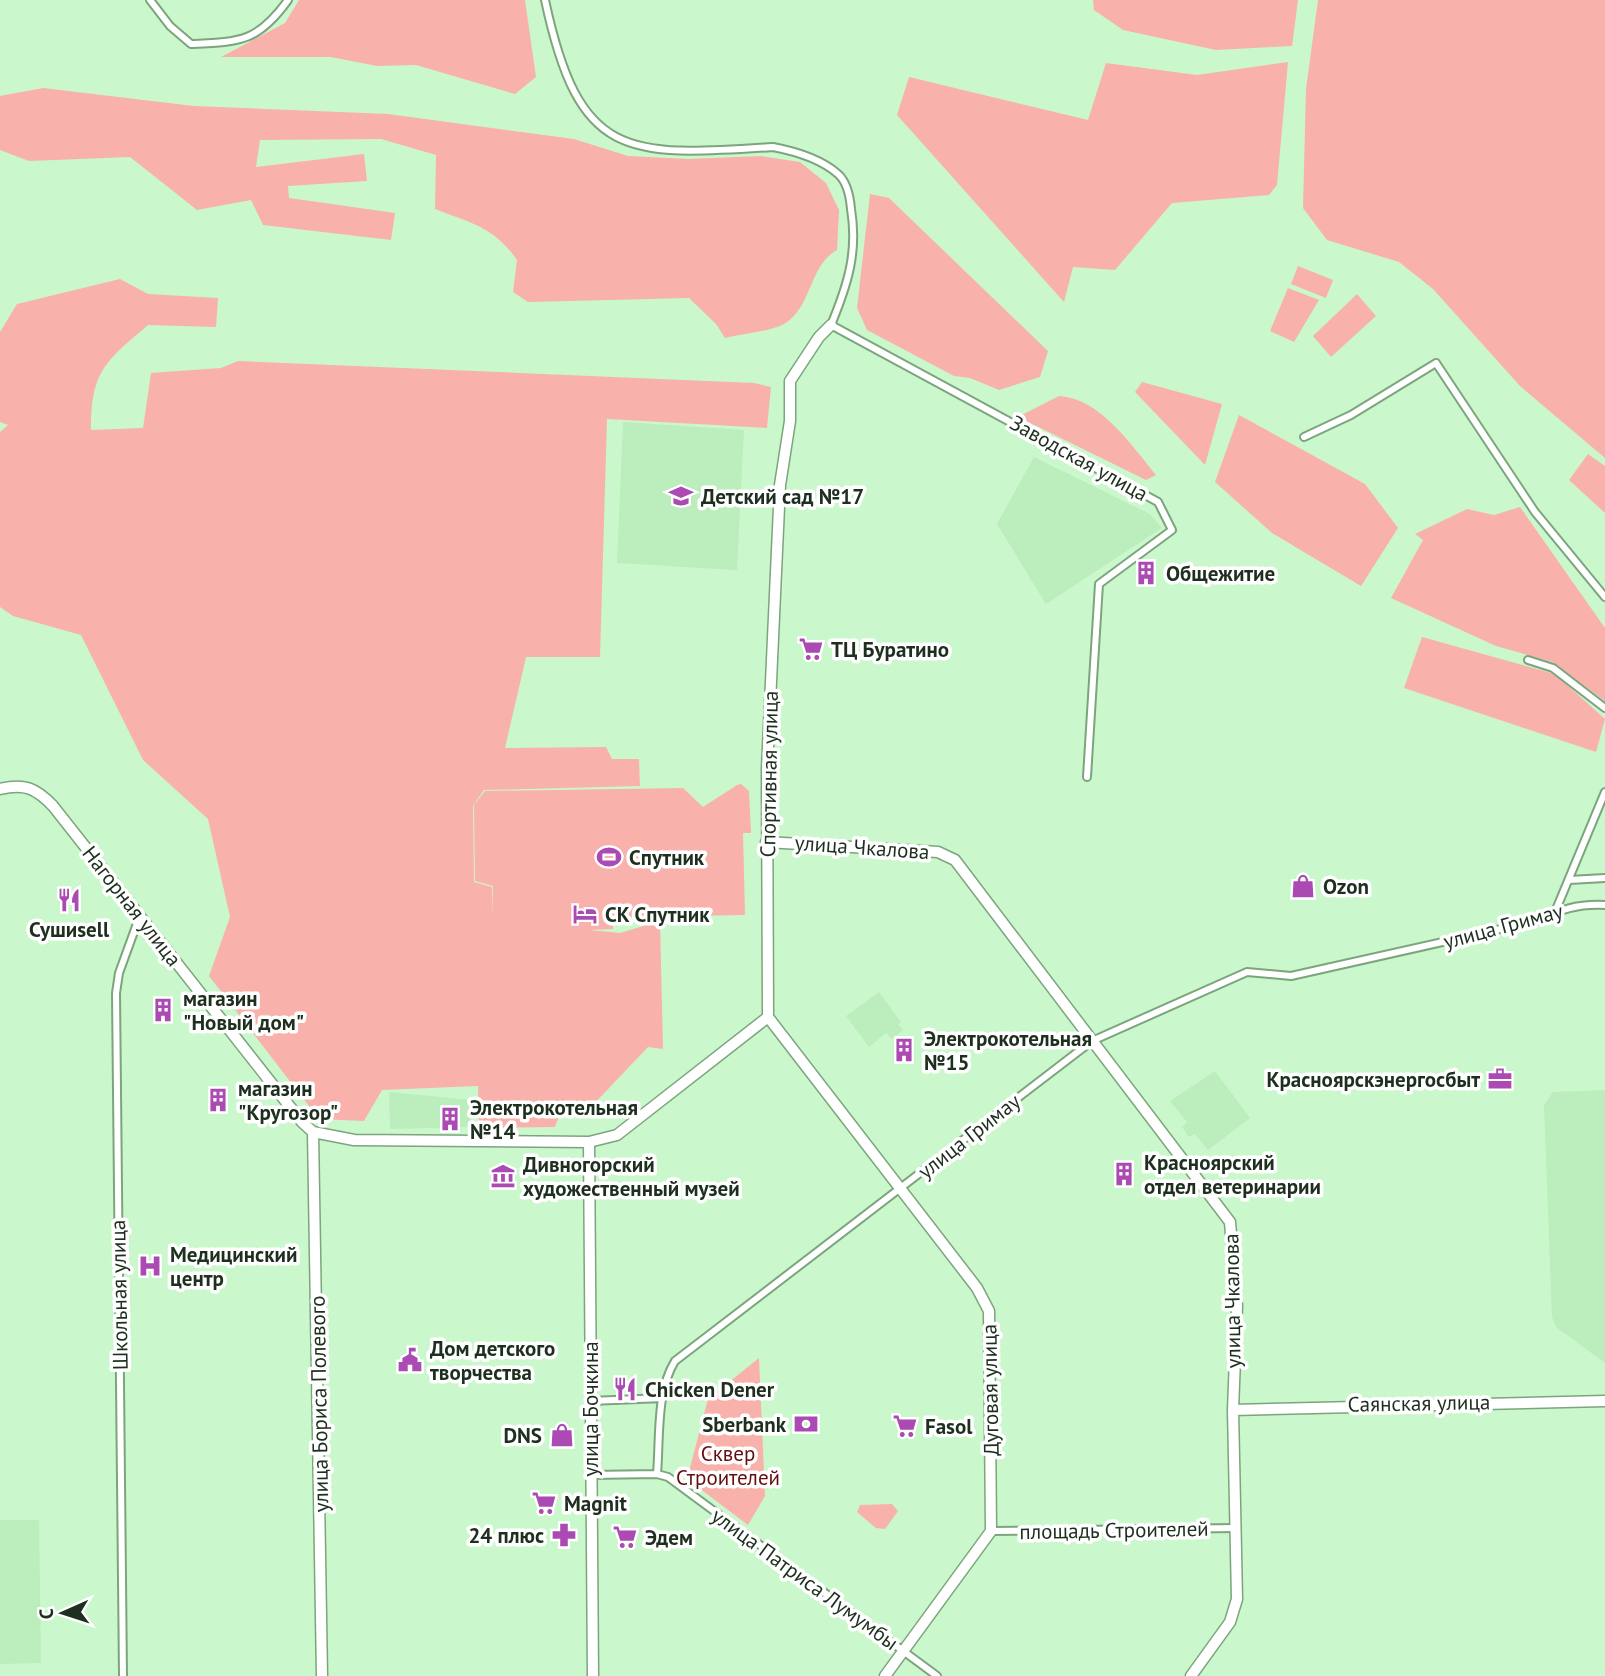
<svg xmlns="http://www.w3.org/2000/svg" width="1605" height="1676" font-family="'PT Sans',sans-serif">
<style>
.built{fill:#bcedbc}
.green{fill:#f8b2ab}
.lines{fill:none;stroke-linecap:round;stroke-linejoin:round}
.street-casing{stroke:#7ca57d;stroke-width:10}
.secondary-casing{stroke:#7ca57d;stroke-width:13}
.street{stroke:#fff;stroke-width:6}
.secondary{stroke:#fff;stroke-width:10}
.labels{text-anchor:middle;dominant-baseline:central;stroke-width:7;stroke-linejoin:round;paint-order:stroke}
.street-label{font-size:21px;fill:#1e2f1f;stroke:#fff}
.poi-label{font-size:21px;font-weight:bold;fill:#1e2f1f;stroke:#fff;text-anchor:start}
.park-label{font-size:21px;fill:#620d10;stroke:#fff}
</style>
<rect width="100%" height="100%" fill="#cbf7cc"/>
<path class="built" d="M623,422L744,430L737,570L617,563Z
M1034,457L1150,514L1162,528L1046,604L997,524Z
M879,992L901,1022L898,1024L903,1030L892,1039L886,1033L869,1047L846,1016Z
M1215,1071L1250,1118L1208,1150L1195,1134L1189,1137L1182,1127L1187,1122L1170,1101Z
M1605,1090V1363L1556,1327L1552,1317L1544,1105L1553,1092Z
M389,1092L471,1100V1127L390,1129Z
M0,1520H39L41,1663L0,1664Z"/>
<path class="green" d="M299,0H525L536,77L515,94L416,65L377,66L331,57H221L285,23Z
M1093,0H1298L1292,46L1216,50L1123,30L1094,10Z
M1318,0H1605V458L1520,386L1433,289L1399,262L1327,240L1303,208L1306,89Z
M1288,62L1277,185L1269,195L1172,203L1115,270L1073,267L1064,302L897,115L909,77L1088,120L1106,63L1197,75Z
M43,88L194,106L388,114L574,139L628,156L688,159L761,156L800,162L826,183L839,210L837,250C809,265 812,308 784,324C768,332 742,334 725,338L716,324L689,298L528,302L513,292L517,260C494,227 471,223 435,209L436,155L381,139L260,140L256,167L364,154L367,181L288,186L289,198L395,213L391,240L263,225L251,200L197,210L130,157L29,161L0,150V96Z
M870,194L889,198L1048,351L1040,377L999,390L970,378L954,376L867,330L857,308Z
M1298,266L1333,280L1326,298L1291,284Z
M120,279L148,294L218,298L216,327L148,325C105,362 91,371 91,430L143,428L151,373L221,368L238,361L754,383L771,387L767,428L607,419L600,657H526L505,748L606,747L612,759H639L640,786L484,790L473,806L474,882L492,887L493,916V886L475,881L474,805L485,791L683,788L703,807L737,785L741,784L749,791L751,833H743L745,915L613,917V929L589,930L620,933L660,921L663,1049L648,1047L592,1106L559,1116L555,1127L479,1128L478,1086L382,1090L364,1121L319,1119L209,976L230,917L208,819L143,760L81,635L13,616L0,607V432L8,425L0,422V332L17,304Z
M1288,288L1319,300L1294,342L1270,331Z
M1357,294L1376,316L1331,357L1313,336Z
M1142,382L1222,404L1205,465L1135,392Z
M1059,396C1100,398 1132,446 1156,475L1146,480L1018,417Z
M1239,415L1365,484L1398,528L1361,586L1272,533L1215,482Z
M1588,454L1605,466V513L1569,480Z
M1520,507L1605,628V701L1552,662L1496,646L1391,598L1423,540L1415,534L1467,509L1494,515Z
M1422,637L1555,674L1605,719L1596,752L1404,688Z
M759,1358L765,1496L748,1525L687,1479L708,1399Z
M892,1504L898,1511L885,1529L876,1528L857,1512L860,1505Z"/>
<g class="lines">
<g class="street-casing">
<path id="street" d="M150,0L170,26L191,44C240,42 258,42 288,0
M545,0C579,159 625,157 773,147C794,151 821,159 838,174C847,182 850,197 851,209C858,252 848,284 831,325L1158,502L1172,530L1099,584L1087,777
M1304,437L1351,415L1436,363L1535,512L1605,597
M1528,660L1553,668L1605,708
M1569,880L1605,878
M1555,912L1605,792
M590,1401L663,1398
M657,1474C660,1439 656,1391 675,1361L1092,1041L1247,972L1291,976L1545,919C1563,907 1584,904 1605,905
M590,1475L657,1474L668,1477L937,1676
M991,1531L1236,1528
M123,1676L116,993L119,973L139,918"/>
</g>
<g class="secondary-casing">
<path id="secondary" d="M0,789C24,783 36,788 53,806L302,1122L313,1132L354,1140L589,1142L617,1135L768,1017L767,769L780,485L790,421V381L819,337L831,325
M766,842L938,852L955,860L1230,1222L1237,1306L1233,1410L1237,1599L1230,1622L1191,1676
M768,1017L977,1288L989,1311L991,1531L885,1676
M313,1132L322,1676
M589,1142L593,1676
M1233,1410L1605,1401"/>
</g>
<use href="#street" class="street"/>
<use href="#secondary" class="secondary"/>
</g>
<defs>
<g id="school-bare" transform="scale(1.89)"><path d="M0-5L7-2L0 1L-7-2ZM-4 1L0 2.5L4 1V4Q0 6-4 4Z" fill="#ab4ab2" stroke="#fff" stroke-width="2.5" paint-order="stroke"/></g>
<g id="building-bare" transform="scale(1.89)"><path d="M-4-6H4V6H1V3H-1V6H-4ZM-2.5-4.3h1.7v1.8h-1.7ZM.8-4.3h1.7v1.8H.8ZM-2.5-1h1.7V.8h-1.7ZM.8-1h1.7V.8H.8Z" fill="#ab4ab2" stroke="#fff" stroke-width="2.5" paint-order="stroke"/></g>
<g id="supermarket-bare" transform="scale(1.89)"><path d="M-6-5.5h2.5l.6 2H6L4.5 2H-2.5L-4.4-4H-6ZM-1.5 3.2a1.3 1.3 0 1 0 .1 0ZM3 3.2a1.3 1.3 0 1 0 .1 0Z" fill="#ab4ab2" stroke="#fff" stroke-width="2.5" paint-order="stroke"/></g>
<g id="stadium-bare" transform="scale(1.89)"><path d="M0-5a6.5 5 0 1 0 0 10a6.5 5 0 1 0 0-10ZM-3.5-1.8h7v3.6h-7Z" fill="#ab4ab2" stroke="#fff" stroke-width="2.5" paint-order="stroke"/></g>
<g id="shop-bare" transform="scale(1.89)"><path d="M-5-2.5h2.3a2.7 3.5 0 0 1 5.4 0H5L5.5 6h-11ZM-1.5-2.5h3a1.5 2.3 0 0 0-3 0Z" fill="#ab4ab2" stroke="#fff" stroke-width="2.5" paint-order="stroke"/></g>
<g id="restaurant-bare" transform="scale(1.89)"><path d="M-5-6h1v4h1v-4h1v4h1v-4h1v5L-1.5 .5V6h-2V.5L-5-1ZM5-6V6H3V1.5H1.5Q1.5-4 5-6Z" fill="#ab4ab2" stroke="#fff" stroke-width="2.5" paint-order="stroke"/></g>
<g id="hotel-bare" transform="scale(1.89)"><path d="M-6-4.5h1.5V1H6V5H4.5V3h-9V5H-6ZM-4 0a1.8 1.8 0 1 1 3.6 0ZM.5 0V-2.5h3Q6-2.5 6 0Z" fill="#ab4ab2" stroke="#fff" stroke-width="2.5" paint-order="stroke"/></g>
<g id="office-bare" transform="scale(1.89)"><path d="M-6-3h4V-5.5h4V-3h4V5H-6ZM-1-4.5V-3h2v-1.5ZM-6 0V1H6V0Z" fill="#ab4ab2" stroke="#fff" stroke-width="2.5" paint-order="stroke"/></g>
<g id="museum-bare" transform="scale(1.89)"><path d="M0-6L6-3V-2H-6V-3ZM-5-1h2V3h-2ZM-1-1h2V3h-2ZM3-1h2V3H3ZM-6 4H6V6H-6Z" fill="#ab4ab2" stroke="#fff" stroke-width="2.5" paint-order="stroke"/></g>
<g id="hospital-bare" transform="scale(1.89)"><path d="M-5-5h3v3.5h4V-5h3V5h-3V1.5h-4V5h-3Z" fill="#ab4ab2" stroke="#fff" stroke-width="2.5" paint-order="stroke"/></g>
<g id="civic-bare" transform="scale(1.89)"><path d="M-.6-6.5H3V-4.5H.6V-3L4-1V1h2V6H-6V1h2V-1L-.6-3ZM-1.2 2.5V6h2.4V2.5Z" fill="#ab4ab2" stroke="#fff" stroke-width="2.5" paint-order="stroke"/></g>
<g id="bank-bare" transform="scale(1.89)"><path d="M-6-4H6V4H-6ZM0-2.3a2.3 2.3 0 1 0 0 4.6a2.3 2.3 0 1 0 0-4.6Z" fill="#ab4ab2" stroke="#fff" stroke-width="2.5" paint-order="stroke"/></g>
<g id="pharmacy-bare" transform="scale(1.89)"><path d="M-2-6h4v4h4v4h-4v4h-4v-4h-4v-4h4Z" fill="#ab4ab2" stroke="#fff" stroke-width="2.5" paint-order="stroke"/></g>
</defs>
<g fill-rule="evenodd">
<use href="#school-bare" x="681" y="496"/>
<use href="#building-bare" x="1146" y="573"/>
<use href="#supermarket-bare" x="811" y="649"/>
<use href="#stadium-bare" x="609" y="857"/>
<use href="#shop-bare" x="1303" y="886"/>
<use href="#restaurant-bare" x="69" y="900"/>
<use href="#hotel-bare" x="585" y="914"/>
<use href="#building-bare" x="163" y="1010"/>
<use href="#building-bare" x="904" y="1050"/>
<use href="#office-bare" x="1500" y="1079"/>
<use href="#building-bare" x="218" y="1100"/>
<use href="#building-bare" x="450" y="1119"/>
<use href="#building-bare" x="1124" y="1174"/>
<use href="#museum-bare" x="503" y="1176"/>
<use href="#hospital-bare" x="150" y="1266"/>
<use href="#civic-bare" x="410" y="1360"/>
<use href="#restaurant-bare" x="625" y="1389"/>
<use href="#bank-bare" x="806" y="1424"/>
<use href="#supermarket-bare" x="905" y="1426"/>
<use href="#shop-bare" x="562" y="1435"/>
<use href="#supermarket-bare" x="544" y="1503"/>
<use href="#pharmacy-bare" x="564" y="1535"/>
<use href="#supermarket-bare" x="625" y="1537"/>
</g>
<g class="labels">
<g class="street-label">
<text transform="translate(1079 458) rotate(29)">Заводская улица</text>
<text transform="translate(769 774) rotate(-89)">Спортивная улица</text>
<text transform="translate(862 847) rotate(4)">улица Чкалова</text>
<text transform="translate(132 906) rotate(52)">Нагорная улица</text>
<text transform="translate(1503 926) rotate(-15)">улица Гримау</text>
<text transform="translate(969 1136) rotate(-38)">улица Гримау</text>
<text transform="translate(119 1295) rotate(-91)">Школьная улица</text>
<text transform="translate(1232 1301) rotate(-91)">улица Чкалова</text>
<text transform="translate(990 1390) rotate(-91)">Дуговая улица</text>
<text transform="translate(1419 1403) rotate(-1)">Саянская улица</text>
<text transform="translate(319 1404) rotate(-91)">улица Бориса Полевого</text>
<text transform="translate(590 1409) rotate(-90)">улица Бочкина</text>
<text transform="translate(1114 1530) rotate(-1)">площадь Строителей</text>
<text transform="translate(805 1579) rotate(36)">улица Патриса Лумумбы</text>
</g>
<g class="poi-label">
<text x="701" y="496">Детский сад №17</text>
<text x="1166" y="573">Общежитие</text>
<text x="831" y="649">ТЦ Буратино</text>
<text x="629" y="857">Спутник</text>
<text x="1323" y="886">Ozon</text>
<text x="605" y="914">СК Спутник</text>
<text x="69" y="929" text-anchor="middle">Сушиsell</text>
<text x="183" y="998">магазин<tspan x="183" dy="24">"Новый дом"</tspan></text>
<text x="924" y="1038">Электрокотельная<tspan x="924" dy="24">№15</tspan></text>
<text x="1480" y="1079" text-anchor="end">Красноярскэнергосбыт</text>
<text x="238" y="1088">магазин<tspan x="238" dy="24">"Кругозор"</tspan></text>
<text x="470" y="1107">Электрокотельная<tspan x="470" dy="24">№14</tspan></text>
<text x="1144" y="1162">Красноярский<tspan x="1144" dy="24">отдел ветеринарии</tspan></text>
<text x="523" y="1164">Дивногорский<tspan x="523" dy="24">художественный музей</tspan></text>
<text x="170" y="1254">Медицинский<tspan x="170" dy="24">центр</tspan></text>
<text x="430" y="1348">Дом детского<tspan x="430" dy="24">творчества</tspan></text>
<text x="645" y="1389">Chicken Dener</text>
<text x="786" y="1424" text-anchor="end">Sberbank</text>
<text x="925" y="1426">Fasol</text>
<text x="542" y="1435" text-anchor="end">DNS</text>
<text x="564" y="1503">Magnit</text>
<text x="544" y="1535" text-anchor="end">24 плюс</text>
<text x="645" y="1537">Эдем</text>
</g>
<g class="park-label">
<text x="728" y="1453">Сквер<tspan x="728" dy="24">Строителей</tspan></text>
</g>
</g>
<g transform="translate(63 1613) rotate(267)" stroke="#ffffff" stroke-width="5" paint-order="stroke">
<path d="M0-5L12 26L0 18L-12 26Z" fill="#1e2f1f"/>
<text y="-10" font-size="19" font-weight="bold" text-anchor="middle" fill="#1e2f1f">С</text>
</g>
</svg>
